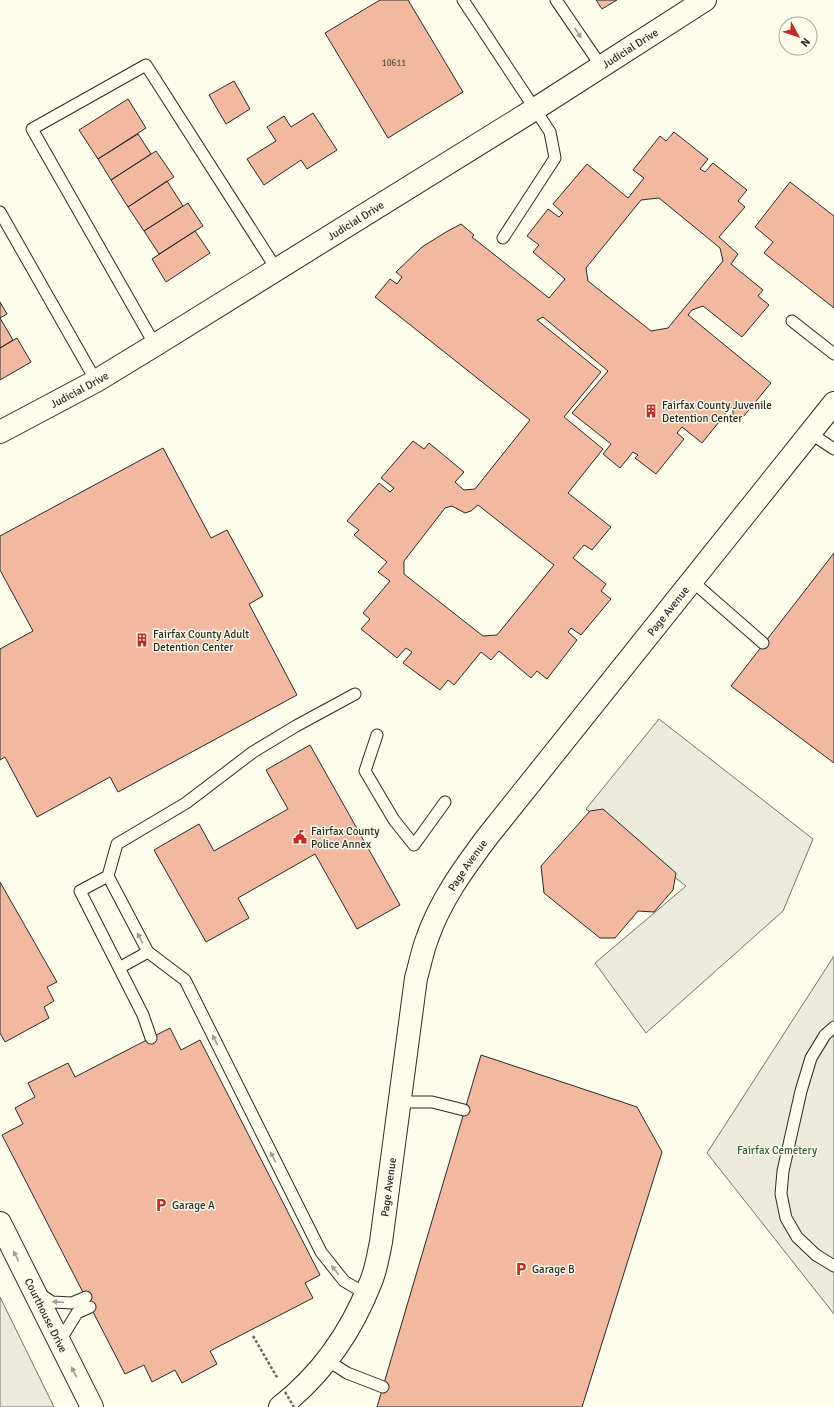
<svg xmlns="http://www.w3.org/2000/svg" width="834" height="1407" font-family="Signika,sans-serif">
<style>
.green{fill:#ecebdb;stroke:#74746e}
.parking{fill:#eceadb;stroke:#74746e}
.building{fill:#f2b8a0;stroke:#2b2b2b;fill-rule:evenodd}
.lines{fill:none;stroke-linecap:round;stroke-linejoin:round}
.lane-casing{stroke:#2b2b2b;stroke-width:13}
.street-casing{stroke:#2b2b2b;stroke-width:24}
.secondary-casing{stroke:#2b2b2b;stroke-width:24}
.path{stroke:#6a6964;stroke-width:2.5;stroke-dasharray:3 2;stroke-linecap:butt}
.lane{stroke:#fdfbea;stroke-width:11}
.street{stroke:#fdfbea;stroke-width:22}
.secondary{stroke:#fdfbea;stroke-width:22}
.path-bridge{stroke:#6a6964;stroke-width:2.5;stroke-dasharray:3 2;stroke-linecap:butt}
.oneway{fill:#9e9d94}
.labels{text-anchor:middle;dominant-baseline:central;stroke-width:3;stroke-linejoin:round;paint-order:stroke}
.number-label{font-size:9px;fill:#5d4e48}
.street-label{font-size:11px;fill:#2b2b2b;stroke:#fdfbea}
.poi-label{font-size:11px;fill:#2b2b2b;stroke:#fdfbea;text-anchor:start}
.park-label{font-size:11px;fill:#34623c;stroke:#fdfbea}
</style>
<rect width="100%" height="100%" fill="#fdfbea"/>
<path class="green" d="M834,956V1314L707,1153Z
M0,1297L54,1407H0Z"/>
<path class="parking" d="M659,719L813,839L783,911L646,1033L595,963L686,886L586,809Z"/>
<path class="building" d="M380,0H408L463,92L388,138L325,33Z
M596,0H617L602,9Z
M234,81L250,109L226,124L209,95Z
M128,99L146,128L98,159L79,130Z
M313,113L337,150L307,169L301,160L264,185L247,159L276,141L267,127L284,116L291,127Z
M674,132L708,159L700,169L705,172L713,163L747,190L738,201L745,207L719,237L738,254L731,264L763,290L758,296L769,305L742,337L703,306L692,310L688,315L771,383L738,423L733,415V409L731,407L702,443L682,427L677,433L684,439L656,474L635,458L638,455L633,452L620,468L603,454L611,444L572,413L608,371L543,317L537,320L601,372L564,417L603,449L568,493L611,527L592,550L584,545L573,558L606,584L601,591L611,599L581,635L571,628L568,632L577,640L547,679L537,671L531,678L499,651L491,660L481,652L454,685L448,680L440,690L403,663L412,652L406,648L397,658L361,629L370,619L363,613L390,581L378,572L387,562L354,535L359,530L347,521L379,483L390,492L394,488L381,478L413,441L424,449L429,443L464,472L455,482L464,490L475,489L530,420L375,297L390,279L397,284L402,277L396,272L422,247L446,232L461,224L474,235L472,237L549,298L565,279L533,252L539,245L527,236L548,209L559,217L563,213L553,204L587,164L628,198L644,178L633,170L660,136L666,141ZM659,198L720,248L723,261L668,328L651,331L588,281L586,268L641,200ZM478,505L554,565L497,635L483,636L404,574V561L445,508L452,506L465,513L471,511Z
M138,134L151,154L111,180L98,159Z
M156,151L174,177L128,207L111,180Z
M167,181L183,206L144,231L128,207Z
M790,182L834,216V308L764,253L773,242L755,227Z
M188,203L203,226L159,254L144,231Z
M195,231L210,253L166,282L152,259Z
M0,302L7,314L0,318Z
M0,318L13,340L0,348Z
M17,338L31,362L0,380V348Z
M163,448L211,538L227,530L263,596L249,604L297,695L118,792L110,777L37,817L5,757L0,760V649L33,631L0,570V536Z
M834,553V763L731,686Z
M310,745L400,905L357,929L315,854L238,898L249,918L206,942L154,850L199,824L214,851L288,809L266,770Z
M603,809L676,873L673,890L654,912L638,911L615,938H600L544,893L541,866L590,811Z
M0,882L57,982L47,987L54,1001L44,1007L49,1018L5,1042L0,1033Z
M170,1028L181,1050L200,1040L320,1275L305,1283L313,1298L210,1351L217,1364L182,1383L175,1370L152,1382L144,1365L125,1374L2,1135L23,1124L15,1108L35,1097L28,1083L68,1063L75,1077Z
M481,1055L637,1107L662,1152L582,1407H377Z"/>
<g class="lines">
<g class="lane-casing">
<path id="lane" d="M463,0L550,132L555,158L503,238
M556,0L601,66
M0,212L96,381
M792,321L834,354
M155,345L32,129L146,65L277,270
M810,433L834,449
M692,581L763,643
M377,735L365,771L394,820L414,845L445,802
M108,876L148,952L185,980L321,1252L344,1281L366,1294
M119,968L148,952
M834,1027L825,1035L811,1058L801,1091L783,1171L781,1194L786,1218L797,1237L816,1255L834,1266
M151,1038L143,1015L80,891L108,876L117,844L186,803L253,752L296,726L355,694
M400,1102H432L464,1110
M40,1294L52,1302L72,1303L86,1297
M59,1342L77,1313L90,1307
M327,1360L347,1373L383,1387"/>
</g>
<g class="street-casing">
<g id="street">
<path id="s1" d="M0,1223L92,1407"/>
<path id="s2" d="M280,1407C321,1375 351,1332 370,1284C376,1271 378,1256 381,1242L416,978C420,965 422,952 427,939C440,901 464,868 488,836L834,403"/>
</g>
</g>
<g class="secondary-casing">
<g id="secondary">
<path id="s3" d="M0,432L96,381L155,345L535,109L705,0"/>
</g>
</g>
<path class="path" d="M253,1336L278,1379"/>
<use href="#lane" class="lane"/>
<use href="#street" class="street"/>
<use href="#secondary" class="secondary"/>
<path class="path-bridge" d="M285,1392L294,1407"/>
</g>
<defs><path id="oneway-solid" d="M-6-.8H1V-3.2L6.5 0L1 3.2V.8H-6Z"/></defs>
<g class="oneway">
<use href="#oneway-solid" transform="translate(578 33) rotate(57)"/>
<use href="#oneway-solid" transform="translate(140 938) rotate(-118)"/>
<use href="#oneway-solid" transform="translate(215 1040) rotate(-117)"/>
<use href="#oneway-solid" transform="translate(273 1157) rotate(-117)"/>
<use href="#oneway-solid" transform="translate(16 1256) rotate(-117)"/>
<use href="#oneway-solid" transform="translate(335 1270) rotate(-128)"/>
<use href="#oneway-solid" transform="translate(58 1302) rotate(-175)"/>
<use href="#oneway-solid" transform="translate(74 1372) rotate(-117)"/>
</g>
<defs>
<g id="building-bare" transform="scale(1.08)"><path d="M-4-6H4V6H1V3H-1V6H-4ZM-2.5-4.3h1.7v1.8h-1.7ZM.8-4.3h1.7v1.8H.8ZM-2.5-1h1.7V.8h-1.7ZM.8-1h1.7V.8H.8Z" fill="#c62828" stroke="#fdfbea" stroke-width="2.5" paint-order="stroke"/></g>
<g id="civic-bare" transform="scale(1.08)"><path d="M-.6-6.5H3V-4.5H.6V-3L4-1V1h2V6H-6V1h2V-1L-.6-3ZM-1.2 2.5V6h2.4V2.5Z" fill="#c62828" stroke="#fdfbea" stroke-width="2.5" paint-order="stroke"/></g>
<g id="parking-bare" transform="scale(1.08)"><path d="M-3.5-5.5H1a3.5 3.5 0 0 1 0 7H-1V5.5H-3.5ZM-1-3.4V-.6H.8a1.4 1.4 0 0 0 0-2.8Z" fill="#c62828" stroke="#fdfbea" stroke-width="2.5" paint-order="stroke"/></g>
</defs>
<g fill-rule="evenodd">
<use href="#building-bare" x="651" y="411"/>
<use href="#building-bare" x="142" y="640"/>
<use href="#civic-bare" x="300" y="837"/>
<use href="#parking-bare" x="161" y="1205"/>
<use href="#parking-bare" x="521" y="1269"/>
</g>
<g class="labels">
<g class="number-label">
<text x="394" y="63">10611</text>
</g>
<g class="street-label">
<text stroke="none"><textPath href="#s3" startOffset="738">Judicial Drive</textPath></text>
<text stroke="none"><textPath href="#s3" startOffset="414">Judicial Drive</textPath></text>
<text stroke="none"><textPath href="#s3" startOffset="90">Judicial Drive</textPath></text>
<text stroke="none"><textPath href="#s2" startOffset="913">Page Avenue</textPath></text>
<text stroke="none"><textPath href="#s2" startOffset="589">Page Avenue</textPath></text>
<text stroke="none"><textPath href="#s2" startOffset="253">Page Avenue</textPath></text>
<text stroke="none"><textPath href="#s1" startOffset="103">Courthouse Drive</textPath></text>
</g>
<g class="poi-label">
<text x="662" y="405">Fairfax County Juvenile<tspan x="662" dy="13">Detention Center</tspan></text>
<text x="153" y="634">Fairfax County Adult<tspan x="153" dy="13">Detention Center</tspan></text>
<text x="311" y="831">Fairfax County<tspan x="311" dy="13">Police Annex</tspan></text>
<text x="172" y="1205">Garage A</text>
<text x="532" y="1269">Garage B</text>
</g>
<g class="park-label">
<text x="777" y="1150">Fairfax Cemetery</text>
</g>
</g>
<g transform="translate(798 36) rotate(130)"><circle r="19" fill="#fdfbea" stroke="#a9a89e"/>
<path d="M0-3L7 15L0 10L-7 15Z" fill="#c62828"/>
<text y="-6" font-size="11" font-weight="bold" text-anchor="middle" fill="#2b2b2b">N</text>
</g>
</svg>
